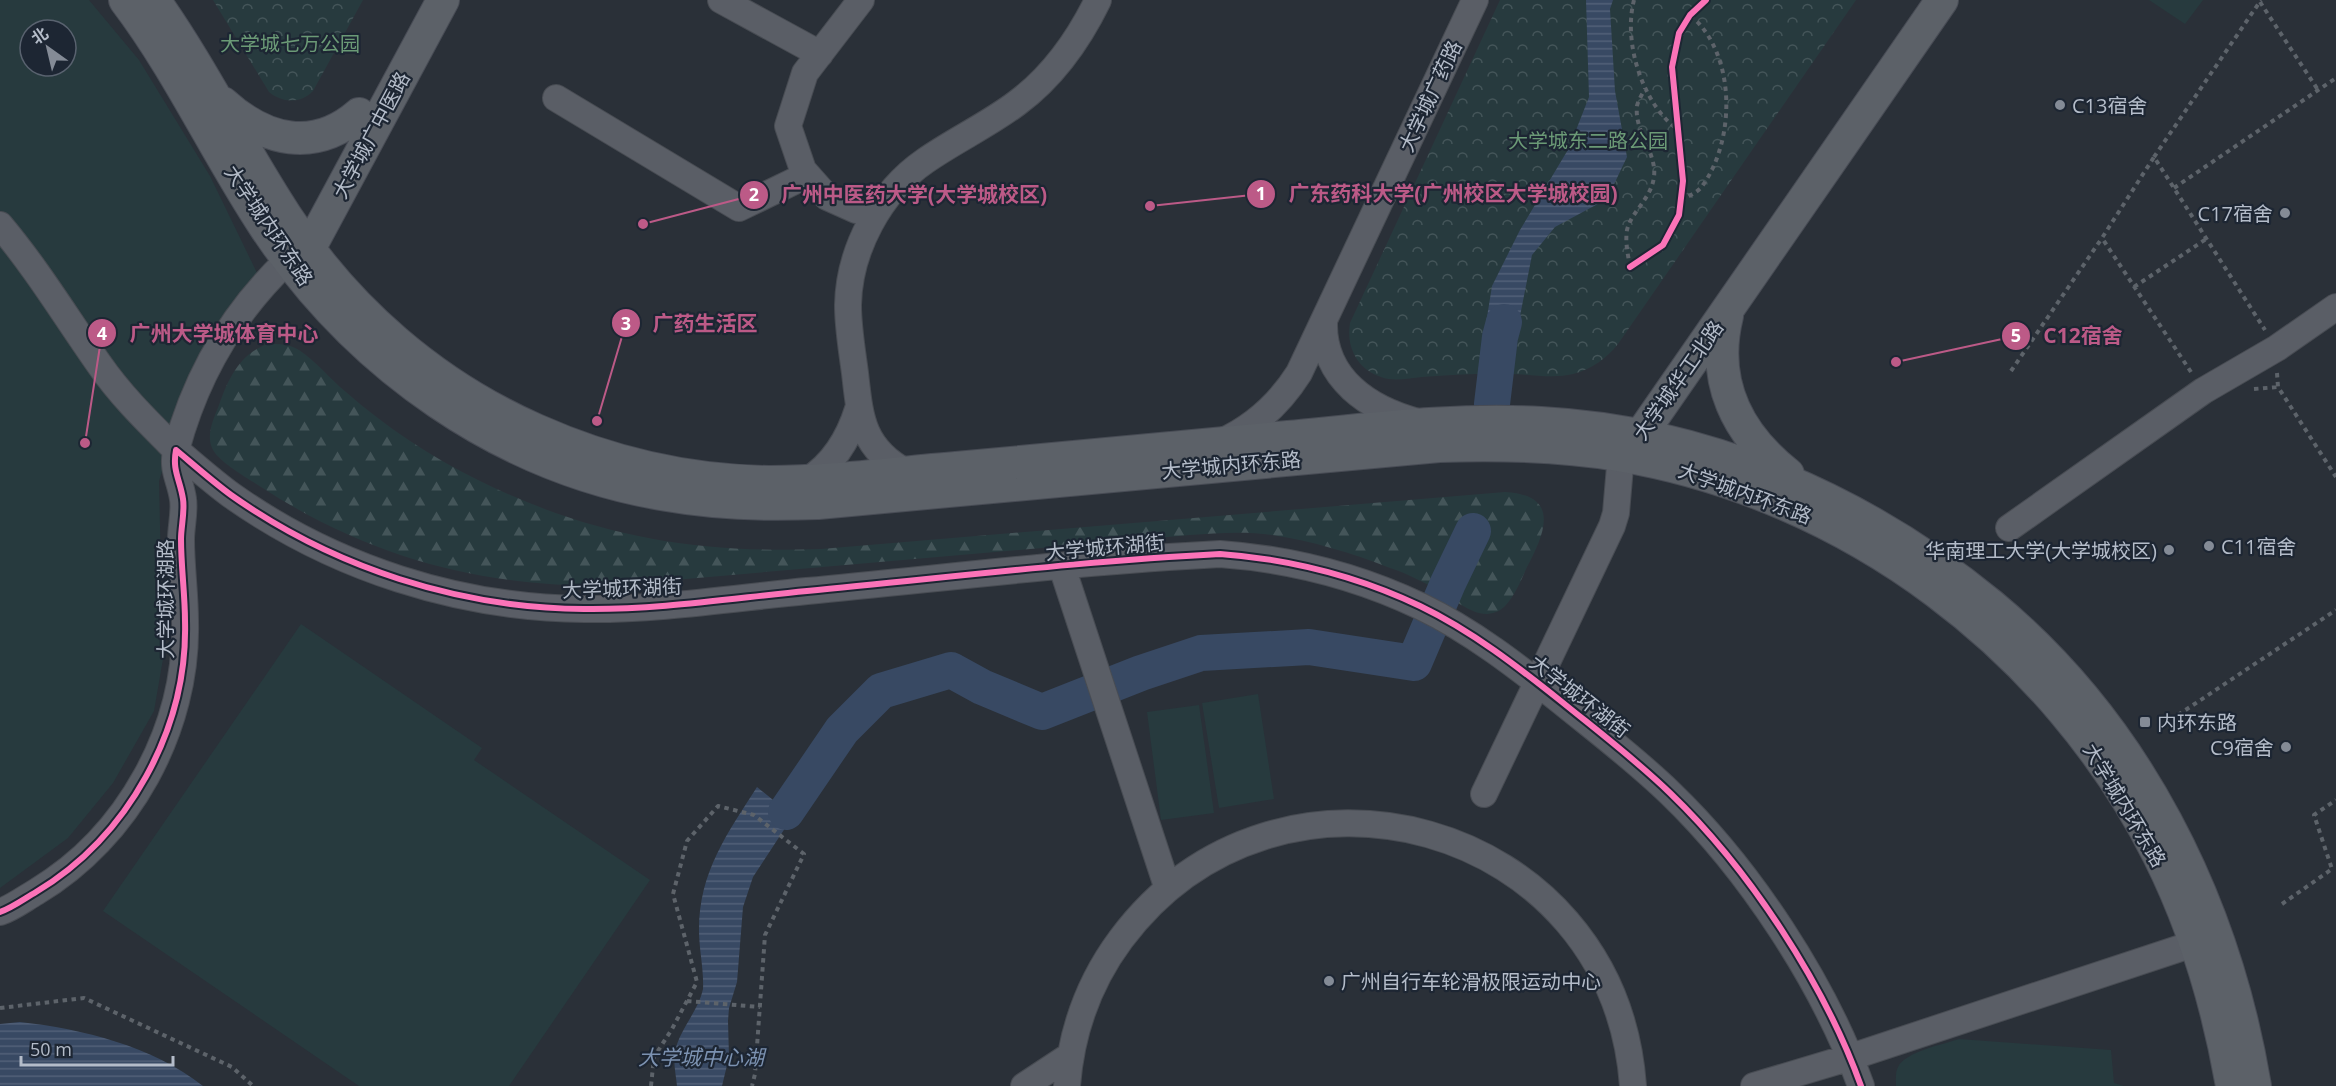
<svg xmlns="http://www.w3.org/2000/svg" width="2336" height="1086" font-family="'Open Sans','Noto Sans SC',sans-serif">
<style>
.green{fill:#273a3e;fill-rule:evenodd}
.forest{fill:url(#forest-firs)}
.park{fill:url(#park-crowns)}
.water{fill:url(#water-rules)}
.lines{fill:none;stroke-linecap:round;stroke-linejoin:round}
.river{stroke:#384963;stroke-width:36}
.minor-casing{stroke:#484c53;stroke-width:28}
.major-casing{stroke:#484c55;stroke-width:34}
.path{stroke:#5d636a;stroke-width:4;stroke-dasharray:4.5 4.5;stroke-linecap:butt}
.minor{stroke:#5a5e66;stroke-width:26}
.major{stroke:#5c6168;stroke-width:32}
.cycleway-casing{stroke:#1d2633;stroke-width:10}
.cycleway{stroke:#fb73b8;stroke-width:6}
.poi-dot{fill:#848b96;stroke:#1d2633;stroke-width:2}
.labels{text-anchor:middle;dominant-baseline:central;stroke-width:4.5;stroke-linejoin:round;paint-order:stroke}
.park-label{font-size:20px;fill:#6b9a76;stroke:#1d2633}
.street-label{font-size:20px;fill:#b4bcc9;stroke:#1d2633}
.poi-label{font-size:20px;fill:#b4bcc9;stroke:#1d2633;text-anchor:start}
.water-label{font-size:21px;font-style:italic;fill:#7c92b1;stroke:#1d2633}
.leader{fill:none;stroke:#bc5a87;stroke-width:2}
.callout-dot{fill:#bc5a87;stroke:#1d2633;stroke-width:2}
.mark-label{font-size:18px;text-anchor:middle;font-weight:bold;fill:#fff}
.callout-label{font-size:21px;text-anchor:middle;font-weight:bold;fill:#bc5a87;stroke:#1d2633;stroke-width:4.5;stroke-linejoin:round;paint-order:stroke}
</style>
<defs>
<pattern id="forest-firs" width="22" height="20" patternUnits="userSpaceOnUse" patternTransform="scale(1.5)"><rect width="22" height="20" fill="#273a3e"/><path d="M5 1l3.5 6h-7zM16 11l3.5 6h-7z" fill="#445559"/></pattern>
<pattern id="park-crowns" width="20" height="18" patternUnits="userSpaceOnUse" patternTransform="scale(1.5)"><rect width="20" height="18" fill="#273a3e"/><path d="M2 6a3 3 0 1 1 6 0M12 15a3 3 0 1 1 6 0" fill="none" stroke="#445559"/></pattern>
<pattern id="water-rules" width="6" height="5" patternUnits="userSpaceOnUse" patternTransform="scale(1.5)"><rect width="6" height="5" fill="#384963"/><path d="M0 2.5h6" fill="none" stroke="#526178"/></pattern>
</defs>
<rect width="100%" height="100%" fill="#2a3038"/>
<path class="green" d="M0,0H89L139,60L210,176L260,279L183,405L159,481L163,659L154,711L113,783L68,838L0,888ZM30,30H66V66H30Z
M2149,0H2203L2185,24Z
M301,624L482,748L474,760L650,880L509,1086H359L103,911Z
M1258,694L1274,799L1219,808L1202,703Z
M1199,705L1214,813L1161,820L1147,712Z
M1959,1039L2111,1050L2114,1083L2124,1086H1896C1896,1080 1895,1073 1898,1067C1905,1052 1944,1044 1959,1039Z"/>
<path class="forest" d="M268,344C279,344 289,344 299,350C316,361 330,379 346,392C386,427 431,457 478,480C591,536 696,554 821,549L1505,492C1561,495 1545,533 1527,567C1521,580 1515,596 1505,606C1500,611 1495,613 1488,614C1471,615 1451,597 1436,589C1421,581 1406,573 1390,568C1352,553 1312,541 1272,535C1245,531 1217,533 1190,535L605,586C477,586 369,557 261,487C249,479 218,462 212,448C206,434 214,418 219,405C228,379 240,353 268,344Z"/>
<path class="park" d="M213,0H363L313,91C301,104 282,103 269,92Z
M1500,0H1856L1618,344C1606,359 1592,369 1573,374C1553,379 1529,374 1509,374C1480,373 1451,375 1422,377C1409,378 1394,382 1381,377C1357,369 1346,347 1350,323Z"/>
<path class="water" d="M1586,0H1613L1610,9L1615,91L1627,157L1607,199L1555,227L1532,255L1510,367L1478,373L1492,286L1520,230L1569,148L1589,97Z
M757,787L793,816L753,877L743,907L737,982L729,1008L728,1021L729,1057L722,1086H677C676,1075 673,1063 675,1052C679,1030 698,1012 703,989C704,969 699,950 699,930C699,872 727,834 757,787Z
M20,1022C83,1029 152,1046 203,1086H0V1024Z"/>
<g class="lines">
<path class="river" d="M1492,404L1500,337L1504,322
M786,812L842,730L881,691L951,670L982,687L1042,712L1141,673L1201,653L1309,647L1414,663L1448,583L1473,531"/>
<g class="minor-casing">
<path id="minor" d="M721,0L820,54
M556,98L739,208L807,175
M856,210L827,197L803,170L788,126L805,73L861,0
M0,225C37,269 66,317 99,364C121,396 149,423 176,450C196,375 232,313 288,260
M1324,323C1323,379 1369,409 1418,422
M1221,442C1254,427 1280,403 1299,373L1475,0
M906,472C862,448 860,418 855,373C852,350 848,328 848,305C849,250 880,192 925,161C955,140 988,125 1017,103C1052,77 1079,39 1098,0
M808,480C833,464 849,438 858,409
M2009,528L2203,391L2277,348L2336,307
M1062,567L1168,889
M1484,794L1612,526L1616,513L1621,455
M0,912C12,908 24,899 36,892C128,837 188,729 185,621C185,594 181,567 181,539C181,527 185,511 183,499C180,479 172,471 176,450C194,465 212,481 231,495C334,568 459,608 584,609C658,610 734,598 807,591C945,578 1082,561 1220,554C1289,559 1357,576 1420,606C1472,631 1518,667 1562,702C1599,732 1636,760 1670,793C1749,869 1824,983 1861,1086
M1024,1086L1071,1055
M1067,1086C1071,1033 1089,982 1121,939C1278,729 1614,821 1633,1086
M1754,1086L1851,1057L2196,943"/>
</g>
<g class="major-casing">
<path id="major" d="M125,0C179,71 216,153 265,227C357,365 501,468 667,495C717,504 767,505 818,503L1439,446C1499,444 1559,445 1618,455C1849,493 2055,648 2159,856C2195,928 2218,1006 2232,1086
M154,0C203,69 240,146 286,216C347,310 434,385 536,430C610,463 689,481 769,482C831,482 894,473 956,468C1066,457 1177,448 1288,437C1372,429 1456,418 1541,423C1707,432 1863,500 1991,605C2137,726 2224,901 2255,1086
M223,103C265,141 314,153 359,114
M292,258L309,249L443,0
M1727,316C1711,381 1736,433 1788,474
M1628,448L1640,436L1942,0"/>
</g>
<path class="path" d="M1634,0C1623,42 1642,103 1677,129
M2260,2L2318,90
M2154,157L2261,0
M2174,188L2336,78
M1681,201C1688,196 1699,192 1703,185C1736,138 1736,53 1690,15
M1630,267C1628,255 1625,242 1627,230C1631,212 1651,199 1654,177C1657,152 1634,132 1637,106C1638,101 1642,94 1645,89
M2134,287L2206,239
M2011,371L2102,238
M2191,372L2102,238L2154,157L2265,330
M2277,373L2278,387L2336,477
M2254,389L2278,387
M2178,715L2336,610
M2282,904L2332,869L2314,815L2336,800
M687,1001L760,1007
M0,1008L84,998L232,1067L253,1086
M651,1086L654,1057L672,1029L697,982L673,894L687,841L718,806L754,815L804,854L765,935L755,1074L752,1086"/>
<use href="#minor" class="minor"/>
<use href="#major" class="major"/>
<g class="cycleway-casing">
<path id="cycleway" d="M1630,267L1663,245L1679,215L1683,181L1672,67L1679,33L1690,15L1706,0
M0,912C12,908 24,899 36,892C128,837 188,729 185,621C185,594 181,567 181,539C181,527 185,511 183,499C180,479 172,471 176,450C194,465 212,481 231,495C334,568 459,608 584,609C658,610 734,598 807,591C945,578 1082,561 1220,554C1289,559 1357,576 1420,606C1472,631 1518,667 1562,702C1599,732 1636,760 1670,793C1749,869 1824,983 1861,1086"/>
</g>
<use href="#cycleway" class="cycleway"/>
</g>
<g class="poi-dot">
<circle cx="2060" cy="105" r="6"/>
<circle cx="2285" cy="213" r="6"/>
<circle cx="2209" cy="546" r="6"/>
<circle cx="2169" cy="550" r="6"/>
<rect x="2139" y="716" width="12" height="12" rx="3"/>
<circle cx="2286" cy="747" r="6"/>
<circle cx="1329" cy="981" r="6"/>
</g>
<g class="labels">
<g class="park-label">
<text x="290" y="43">大学城七万公园</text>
<text x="1588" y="140">大学城东二路公园</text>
</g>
<g class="street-label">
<text transform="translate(1430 96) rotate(-65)">大学城广药路</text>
<text transform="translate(371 135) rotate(-62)">大学城广中医路</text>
<text transform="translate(269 225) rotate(56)">大学城内环东路</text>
<text transform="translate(1678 380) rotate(-55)">大学城华工北路</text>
<text transform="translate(1231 465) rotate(-5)">大学城内环东路</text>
<text transform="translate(1745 493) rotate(20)">大学城内环东路</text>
<text transform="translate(1105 547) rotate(-5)">大学城环湖街</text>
<text transform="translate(622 588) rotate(-2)">大学城环湖街</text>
<text transform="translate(165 599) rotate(-90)">大学城环湖路</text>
<text transform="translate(1580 696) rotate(38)">大学城环湖街</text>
<text transform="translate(2125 805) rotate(59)">大学城内环东路</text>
</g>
<g class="poi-label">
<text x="2072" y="105">C13宿舍</text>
<text x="2273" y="213" text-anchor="end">C17宿舍</text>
<text x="2221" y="546">C11宿舍</text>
<text x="2157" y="550" text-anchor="end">华南理工大学(大学城校区)</text>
<text x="2157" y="722">内环东路</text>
<text x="2274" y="747" text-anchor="end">C9宿舍</text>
<text x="1341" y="981">广州自行车轮滑极限运动中心</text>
</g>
<g class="water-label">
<text x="701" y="1057">大学城中心湖</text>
</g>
</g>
<path class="leader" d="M1150 206L1261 194M643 224L754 195M597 421L626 323M85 443L102 333M1896 362L2016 336"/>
<g class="callout-dot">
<circle cx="1150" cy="206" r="6"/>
<circle cx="643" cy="224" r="6"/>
<circle cx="597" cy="421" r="6"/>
<circle cx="85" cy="443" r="6"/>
<circle cx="1896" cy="362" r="6"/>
<circle cx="1261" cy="194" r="15"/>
<circle cx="754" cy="195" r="15"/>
<circle cx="626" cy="323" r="15"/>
<circle cx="102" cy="333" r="15"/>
<circle cx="2016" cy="336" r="15"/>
</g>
<g class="mark-label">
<text x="1261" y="200">1</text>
<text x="754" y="201">2</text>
<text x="626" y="330">3</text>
<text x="102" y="340">4</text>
<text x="2016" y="342">5</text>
</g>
<g class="callout-label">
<text x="1453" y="201">广东药科大学(广州校区大学城校园)</text>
<text x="914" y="202">广州中医药大学(大学城校区)</text>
<text x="705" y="331">广药生活区</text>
<text x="224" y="341">广州大学城体育中心</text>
<text x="2083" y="343">C12宿舍</text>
</g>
<g transform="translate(48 48) rotate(326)"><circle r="28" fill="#1d2633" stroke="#59626f" stroke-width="1.5"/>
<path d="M0-4.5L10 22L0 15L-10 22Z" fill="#848b96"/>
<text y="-9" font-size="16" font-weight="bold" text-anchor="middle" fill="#b4bcc9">北</text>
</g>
<path d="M21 1056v9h152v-9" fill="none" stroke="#b4bcc9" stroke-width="3"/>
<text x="30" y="1056" font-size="18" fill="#b4bcc9" stroke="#1d2633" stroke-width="4.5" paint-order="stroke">50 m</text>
</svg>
